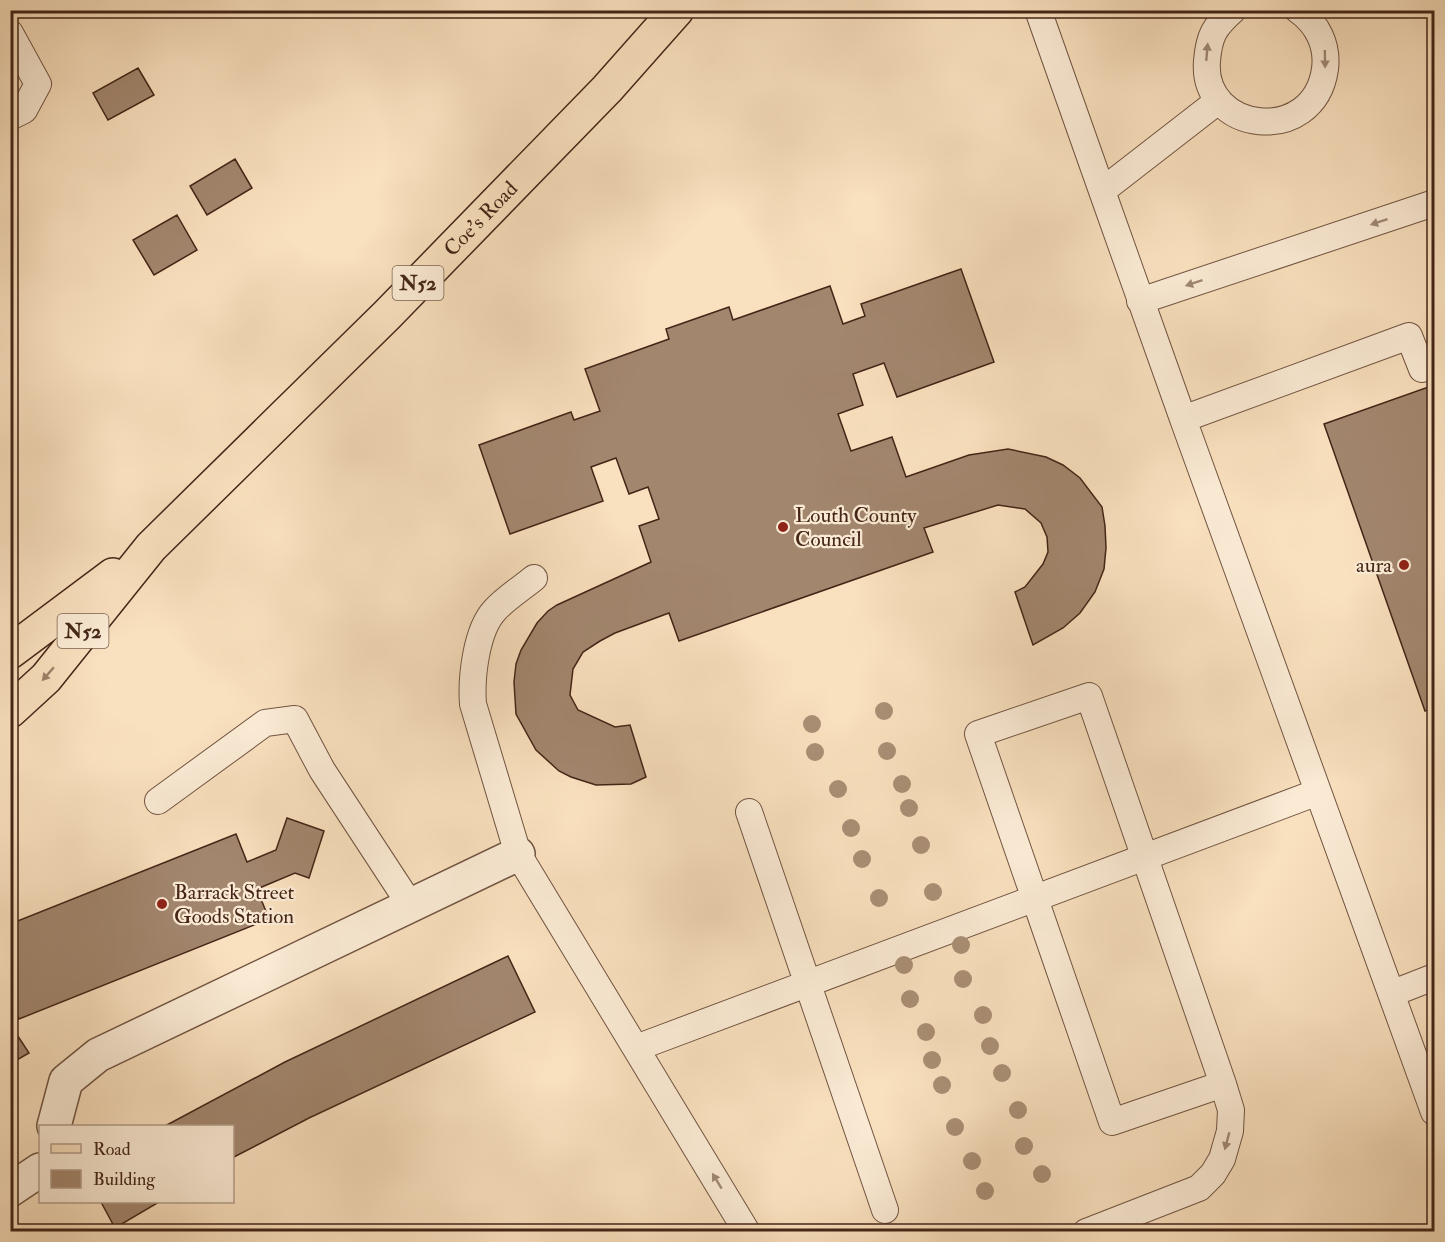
<svg xmlns="http://www.w3.org/2000/svg" width="1445" height="1242" viewBox="0 0 1445 1242" font-family="'IM FELL Double Pica',serif">
  <style>
    .building { fill: #a2866e; stroke: #442517; stroke-width: 1.5 }
    .lines { fill: none; stroke-linecap: round; stroke-linejoin: round }
    .lane-casing { stroke: #715441; stroke-width: 28 }
    .street-casing { stroke: #715441; stroke-width: 36 }
    .primary-casing { stroke: #442517; stroke-width: 36 }
    .lane { stroke: #fbebd5; stroke-width: 26 }
    .street { stroke: #fbebd5; stroke-width: 33 }
    .primary { stroke: #f9e0be; stroke-width: 33 }
    .tree { fill: #aa8f75 }
    .oneway { fill: #a08876 }
    .oneway2 { fill: #9e826a }
    .poi-dot { fill: #8f2418; stroke: #fbebd5; stroke-width: 2 }
    .labels { text-anchor: middle; stroke-width: 4.5; stroke-linejoin: round; paint-order: stroke }
    .shield { fill: #fbebd5; stroke: #7b6050; stroke-width: 1.5 }
    .shield-label { font-size: 20px; font-weight: bold; fill: #442517 }
    .street-label { font-size: 21px; fill: #442517; stroke: #fbebd5 }
    .poi-label { font-size: 21px; fill: #442517; stroke: #fbebd5; text-anchor: start }
  </style>
  <rect width="100%" height="100%" fill="#f9e0be"/>
  <filter id="stains"><feTurbulence type="fractalNoise" baseFrequency=".00333" numOctaves="4"/><feColorMatrix values="0 0 0 0 .2 0 0 0 0 .09 0 0 0 0 .02 0 0 0 .5 -.17"/></filter>
  <radialGradient id="worn" r=".72"><stop offset=".6" stop-color="#630" stop-opacity="0"/><stop offset="1" stop-color="#630" stop-opacity=".3"/></radialGradient>
  <!-- building -->
  <path class="building" d="M138 68 154 95 108 120 93 93Z
    M235 159 252 188 207 215 190 186Z
    M177 215 197 250 154 275 133 240Z
    M961 269 994 362 897 397 884 363 853 374 863 405 838 414 851 451 892 437 906 477 969 455 1008 449 1046 457 1063 465 1080 478 1102 507 1105 526 1106 548 1104 569 1095 592 1080 613 1063 628 1033 645 1015 592 1025 587 1043 564 1048 552 1047 537 1041 523 1025 509 998 505 924 528 933 552 679 641 669 613 615 633 600 641 583 652 573 669 570 695 578 710 615 727 630 725 646 777 631 784 596 785 571 777 559 771 536 750 516 714 514 682 516 664 521 650 537 623 548 611 557 605 651 562 639 526 659 519 648 487 629 494 616 458 591 467 603 501 510 534 479 445 571 412 574 420 600 411 585 369 669 339 666 329 729 307 733 320 830 286 843 324 865 316 861 304Z
    M1434 385V707L1425 711 1324 424Z
    M287 818 324 831 309 878 295 873 257 889 269 919 19 1019 10 997V924L236 834 247 862 276 850Z
    M508 956 535 1012 309 1118 232 1158V1126H165L285 1062Z
    M10 1024 29 1053 10 1064Z
    M101 1202H159L115 1228Z"/>
  <g class="lines">
    <defs>
      <path id="lane" d="M1038 10 1102 191
        M1233 10C1214 27 1209 36 1207 61 1201 133 1314 147 1325 69 1328 46 1318 24 1298 10
        M10 33 38 84 24 110 10 117
        M1140 301 1434 203
        M1422 369 1409 336 1183 419 1434 1112
        M1183 419 1102 191 1218 101
        M534 578C522 588 506 598 495 610 476 630 471 678 473 704L518 854 747 1232
        M158 801 265 723 295 719 322 770 411 906
        M749 812 885 1210
        M1393 993 1434 977
        M636 1048 1318 792
        M1086 1232 1199 1188 1213 1174 1222 1159 1230 1131 1231 1110 1223 1084 1089 696 978 734 1112 1122 1223 1084"/>
      <path id="street" d="M54 1126 66 1081 98 1055 518 854
        M10 1190 40 1170"/>
      <g id="primary">
        <path d="M10 652 113 575"/>
        <path id="s1" d="M10 711 46 678 151 547 387 315 607 89 677 10"/>
      </g>
    </defs>
    <!-- lane casing -->
    <use href="#lane" class="lane-casing"/>
    <!-- street casing -->
    <use href="#street" class="street-casing"/>
    <!-- primary casing -->
    <use href="#primary" class="primary-casing"/>
    <!-- lane -->
    <use href="#lane" class="lane"/>
    <!-- street -->
    <use href="#street" class="street"/>
    <!-- primary -->
    <use href="#primary" class="primary"/>
  </g>
  <!-- trees -->
  <g class="tree">
    <circle cx="884" cy="711" r="9"/>
    <circle cx="812" cy="724" r="9"/>
    <circle cx="887" cy="751" r="9"/>
    <circle cx="815" cy="752" r="9"/>
    <circle cx="902" cy="784" r="9"/>
    <circle cx="838" cy="789" r="9"/>
    <circle cx="909" cy="808" r="9"/>
    <circle cx="851" cy="828" r="9"/>
    <circle cx="921" cy="845" r="9"/>
    <circle cx="862" cy="859" r="9"/>
    <circle cx="933" cy="892" r="9"/>
    <circle cx="879" cy="898" r="9"/>
    <circle cx="961" cy="945" r="9"/>
    <circle cx="904" cy="965" r="9"/>
    <circle cx="963" cy="979" r="9"/>
    <circle cx="910" cy="999" r="9"/>
    <circle cx="983" cy="1015" r="9"/>
    <circle cx="926" cy="1032" r="9"/>
    <circle cx="990" cy="1046" r="9"/>
    <circle cx="932" cy="1060" r="9"/>
    <circle cx="1002" cy="1073" r="9"/>
    <circle cx="942" cy="1085" r="9"/>
    <circle cx="1018" cy="1110" r="9"/>
    <circle cx="955" cy="1127" r="9"/>
    <circle cx="1024" cy="1146" r="9"/>
    <circle cx="972" cy="1161" r="9"/>
    <circle cx="1042" cy="1174" r="9"/>
    <circle cx="985" cy="1191" r="9"/>
  </g>
  <!-- one-way arrows -->
  <defs><path id="oneway-solid" d="M-6-.8H1V-3.2L6.5 0L1 3.2V.8H-6Z" transform="scale(1.5)"/></defs>
  <g class="oneway">
    <use href="#oneway-solid" transform="translate(1207 52) rotate(-85)"/>
    <use href="#oneway-solid" transform="translate(1325 59) rotate(89)"/>
    <use href="#oneway-solid" transform="translate(1379 222) rotate(162)"/>
    <use href="#oneway-solid" transform="translate(1194 283) rotate(162)"/>
    <use href="#oneway-solid" transform="translate(1227 1141) rotate(105)"/>
    <use href="#oneway-solid" transform="translate(717 1181) rotate(-121)"/>
  </g>
  <use class="oneway2" href="#oneway-solid" transform="translate(48 674) rotate(131)"/>
  <!-- markers -->
  <g class="poi-dot">
    <circle cx="783" cy="527" r="6"/>
    <circle cx="1404" cy="565" r="6"/>
    <circle cx="162" cy="904" r="6"/>
  </g>
  <g class="labels">
    <!-- shield labels -->
    <g class="shield">
      <rect x="392.5" y="266" width="51" height="34" rx="4.5"/>
      <rect x="57.5" y="614" width="51" height="34" rx="4.5"/>
    </g>
    <g class="shield-label">
      <text x="418" y="290">N52</text>
      <text x="83" y="638">N52</text>
    </g>
    <!-- street labels -->
    <g class="street-label">
      <text dy="7" stroke="none"><textPath href="#s1" startOffset="682">Coe's Road</textPath></text>
    </g>
    <!-- poi labels -->
    <g class="poi-label">
      <text x="795" y="522">Louth County<tspan x="795" dy="24">Council</tspan></text>
      <text x="1392" y="572" text-anchor="end">aura</text>
      <text x="174" y="899">Barrack Street<tspan x="174" dy="24">Goods Station</tspan></text>
    </g>
  </g>
  <!-- margin -->
  <rect width="1445" height="1242" fill="none" stroke="#f9e0be" stroke-width="36"/>
  <rect x="12" y="12" width="1421" height="1218" fill="none" stroke="#442517" stroke-width="3"/>
  <rect x="18" y="18" width="1409" height="1206" fill="none" stroke="#442517" stroke-width="1.5"/>
  <!-- legend -->
  <rect x="39" y="1125" width="195" height="78" fill="#fbebd5" stroke="#b29c89" stroke-width="1.5"/>
  <rect x="51" y="1144" width="30" height="9" fill="#f9e0be" stroke="#b29c89" stroke-width="1.5"/>
  <text x="93" y="1155" font-size="18" fill="#442517">Road</text>
  <rect x="51" y="1170" width="30" height="18" fill="#a2866e" stroke="#b29c89" stroke-width="1.5"/>
  <text x="93" y="1185" font-size="18" fill="#442517">Building</text>
  <rect width="100%" height="100%" filter="url(#stains)"/>
  <rect width="100%" height="100%" fill="url(#worn)"/>
</svg>
